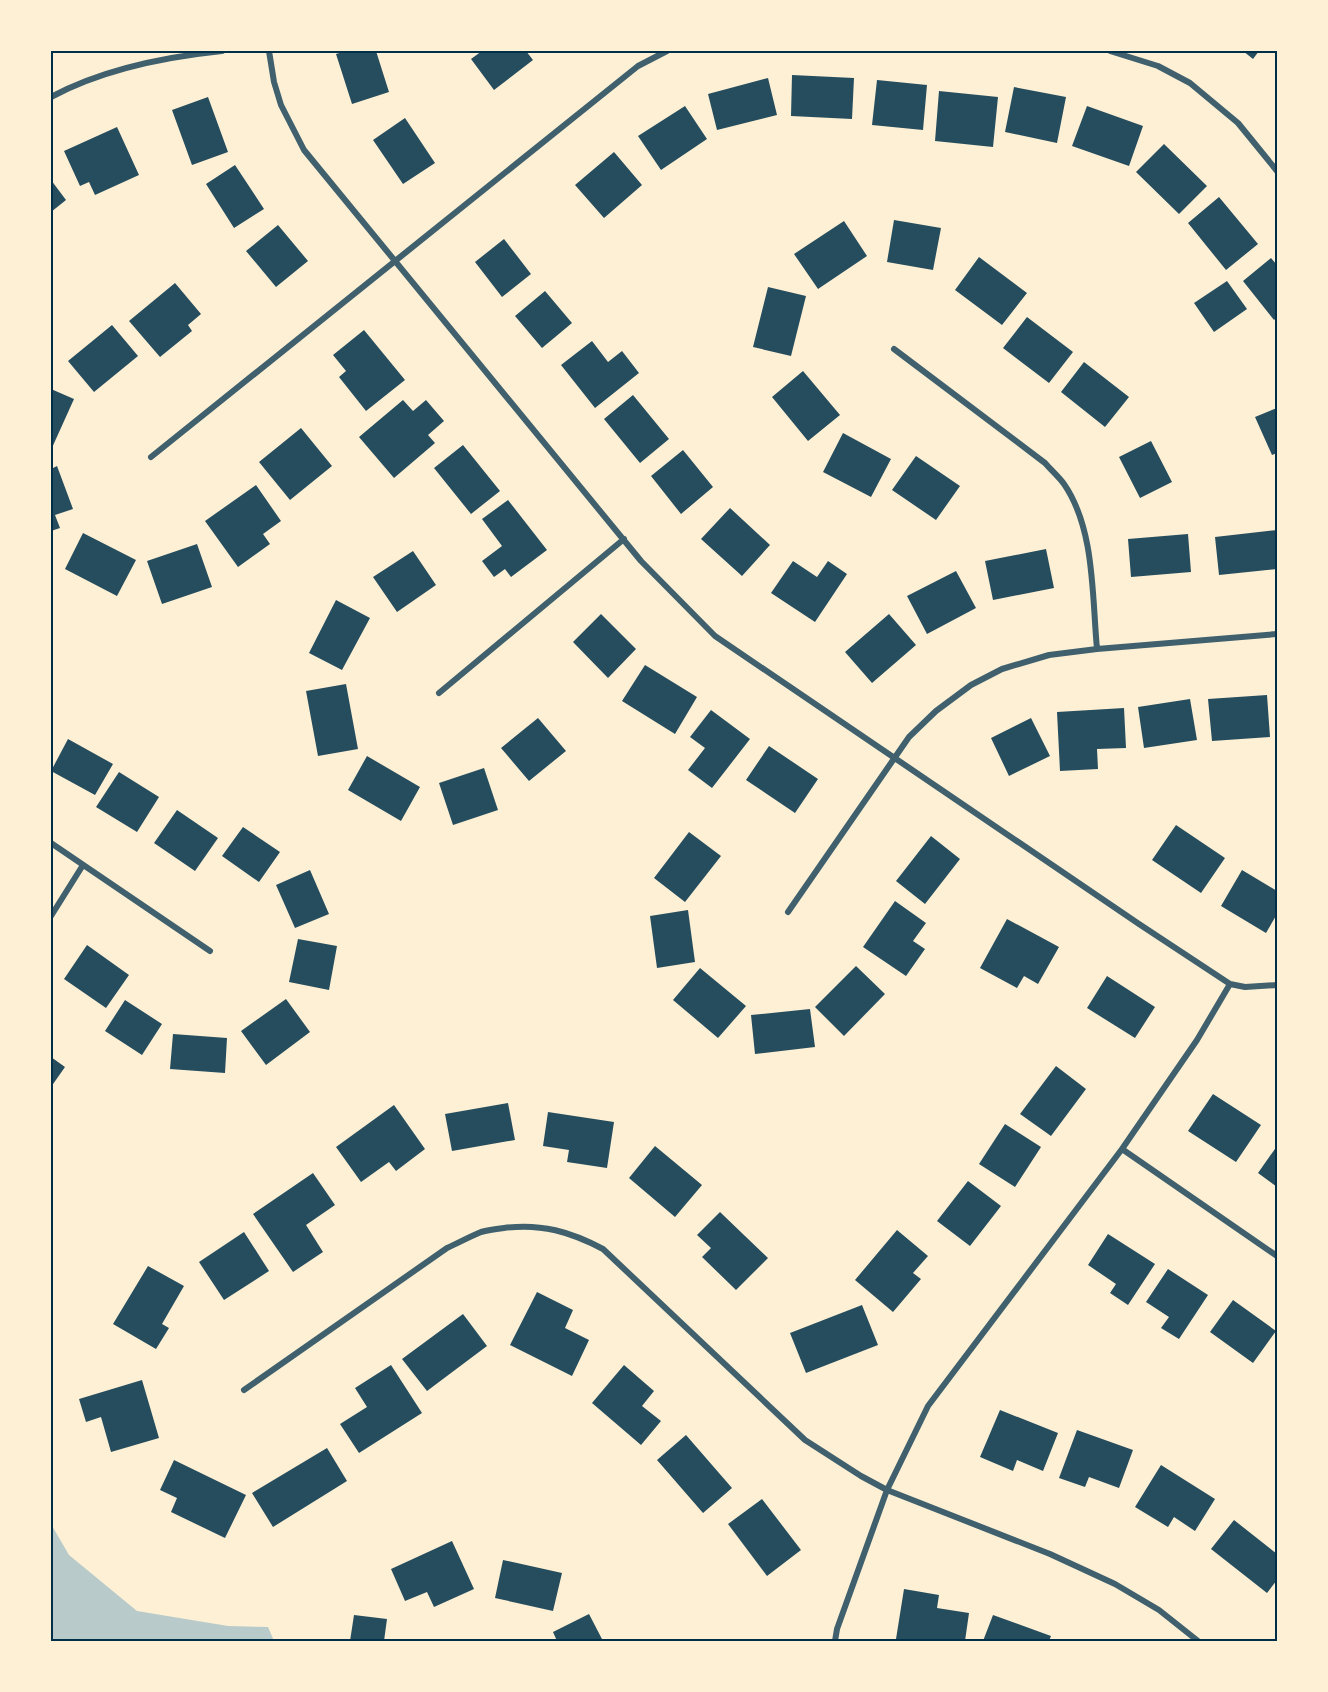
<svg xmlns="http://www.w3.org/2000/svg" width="1328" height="1692" viewBox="0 0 1328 1692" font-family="Montserrat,sans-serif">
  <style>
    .green { fill: #b9caca }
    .building { fill: #264d5e }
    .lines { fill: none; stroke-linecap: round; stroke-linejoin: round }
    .minor { stroke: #3f606c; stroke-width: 6 }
    .neatline { fill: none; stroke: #003049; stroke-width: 2 }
  </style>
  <rect width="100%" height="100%" fill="#fdf0d5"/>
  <!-- green -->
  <path class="green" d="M51 1524 69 1555 137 1611 228 1626 268 1627 274 1641H51Z"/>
  <!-- building -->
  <path class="building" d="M346 51H376L389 92 352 104 336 54Z
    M482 51H526L533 60 494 90 471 59Z
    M1243 51H1259L1253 59Z
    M792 75 854 78 852 119 791 116Z
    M768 78 777 115 717 130 708 94Z
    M877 80 927 85 923 130 872 125Z
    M1014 87 1066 97 1057 143 1005 132Z
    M939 91 998 97 993 147 935 141Z
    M208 97 228 152 192 165 172 110Z
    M685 106 707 139 661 170 638 136Z
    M1087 106 1143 126 1129 166 1072 146Z
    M405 118 435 163 403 184 373 140Z
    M117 127 139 175 95 195 89 182 80 186 64 151Z
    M1164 144 1207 186 1179 214 1136 172Z
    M614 152 642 185 604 218 575 185Z
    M235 165 264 209 234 228 206 184Z
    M51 180 66 200 51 212Z
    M1219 197 1258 244 1226 270 1188 223Z
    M894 220 941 228 933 270 887 262Z
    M844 221 867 256 818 289 794 254Z
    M278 225 308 261 276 287 246 251Z
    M504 239 531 274 502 297 475 262Z
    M979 257 1027 293 1002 325 955 290Z
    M1271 258 1277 265V317L1274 320 1243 281Z
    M1227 281 1247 309 1214 332 1194 303Z
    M175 283 201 314 188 325 192 331 160 357 129 321Z
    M768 287 806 296 791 356 753 347Z
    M545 291 572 323 542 348 515 316Z
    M1027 317 1073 352 1049 383 1003 348Z
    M112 325 138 356 94 392 68 361Z
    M364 330 405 380 366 411 339 377 346 371 333 355Z
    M592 341 608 362 622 351 639 373 595 408 561 365Z
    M1084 362 1129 397 1105 427 1061 392Z
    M803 371 840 415 808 441 772 397Z
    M51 389 74 399 51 450Z
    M633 395 669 439 640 463 604 419Z
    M403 400 413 411 426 400 444 421 428 435 435 443 394 478 359 437Z
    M1277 408V453L1272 455 1255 417Z
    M301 428 332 466 290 500 259 462Z
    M843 433 891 459 871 497 823 472Z
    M1151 441 1172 482 1140 498 1119 457Z
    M463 445 500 491 471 514 434 468Z
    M683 450 713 487 681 514 651 476Z
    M916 456 960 486 936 520 892 490Z
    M57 466 73 509 55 515 60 528 51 531V469Z
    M256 485 281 521 263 534 270 544 238 567 205 521Z
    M508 500 547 550 511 577 505 569 494 577 482 561 502 546 482 519Z
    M730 508 770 545 742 576 701 539Z
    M1277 530V569L1219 575 1215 537Z
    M83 533 136 560 117 596 65 569Z
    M1188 534 1191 572 1131 577 1128 539Z
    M197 544 212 587 162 604 147 561Z
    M1046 549 1054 588 993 600 985 561Z
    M413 551 436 585 397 612 373 577Z
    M793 561 817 577 828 561 847 574 815 622 771 593Z
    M956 571 976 608 927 634 907 596Z
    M336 600 370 618 342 670 309 653Z
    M601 614 636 649 608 678 573 642Z
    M889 614 916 645 872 683 845 652Z
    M645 665 697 697 675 734 622 701Z
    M346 684 358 749 318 756 306 691Z
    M1267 695 1270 737 1212 741 1208 699Z
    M1190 699 1197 740 1144 748 1138 707Z
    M1124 708 1126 748 1097 749 1098 769 1060 771 1057 712Z
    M711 710 750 739 712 788 688 770 705 748 690 737Z
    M538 718 566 751 529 781 501 748Z
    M1031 718 1050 756 1009 776 991 738Z
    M68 739 113 764 95 795 51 771Z
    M769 746 818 779 795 813 746 780Z
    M367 756 420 787 401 821 348 790Z
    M484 768 498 810 453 825 439 783Z
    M119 772 159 797 137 832 96 807Z
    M177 810 218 838 195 871 154 843Z
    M1176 825 1225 858 1201 893 1152 860Z
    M243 827 280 852 259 882 222 856Z
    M689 832 721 856 685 902 654 878Z
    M931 836 960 859 925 904 896 881Z
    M310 870 329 914 295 928 276 885Z
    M1242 870 1277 891V914L1266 933 1221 906Z
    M895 901 926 923 913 941 925 949 906 976 863 947Z
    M688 910 695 962 657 968 650 916Z
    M1007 919 1059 947 1038 984 1024 976 1017 988 980 968Z
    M298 939 337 946 329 990 289 982Z
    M87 945 129 975 106 1008 64 979Z
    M856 966 885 994 844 1036 815 1007Z
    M700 968 746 1006 718 1038 673 1000Z
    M1107 976 1155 1007 1135 1038 1087 1008Z
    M286 999 310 1032 266 1065 241 1031Z
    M125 1000 162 1024 142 1055 105 1031Z
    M810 1009 815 1047 755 1054 751 1015Z
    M173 1034 227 1038 225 1073 170 1069Z
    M51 1057 65 1067 51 1087Z
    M1056 1066 1086 1089 1051 1136 1020 1114Z
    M1213 1094 1261 1125 1236 1162 1188 1131Z
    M508 1103 515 1140 452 1151 445 1114Z
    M394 1105 425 1149 396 1171 389 1162 361 1182 336 1147Z
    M548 1112 614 1122 607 1168 567 1162 569 1150 543 1146Z
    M1005 1124 1041 1147 1015 1187 979 1164Z
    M655 1146 702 1185 675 1217 629 1178Z
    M1277 1146V1187L1258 1173Z
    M313 1173 335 1205 306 1225 323 1252 293 1272 253 1214Z
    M968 1181 1001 1206 970 1246 937 1221Z
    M720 1212 768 1258 736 1290 702 1257 711 1248 697 1235Z
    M897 1230 928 1256 913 1273 921 1279 893 1312 855 1280Z
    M244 1232 269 1271 224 1300 199 1262Z
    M1108 1234 1155 1264 1128 1305 1110 1293 1116 1284 1088 1265Z
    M148 1266 184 1286 162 1324 169 1328 156 1349 113 1324Z
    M1168 1269 1208 1295 1179 1339 1161 1328 1169 1317 1146 1302Z
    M537 1292 573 1310 565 1328 589 1340 572 1376 510 1345Z
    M1233 1300 1276 1331 1253 1363 1210 1332Z
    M862 1305 878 1345 806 1373 790 1333Z
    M463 1314 487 1346 427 1391 402 1359Z
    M391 1365 422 1413 359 1453 340 1424 367 1407 355 1388Z
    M624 1365 654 1391 642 1406 661 1421 641 1445 592 1403Z
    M142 1380 159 1438 111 1452 101 1417 86 1422 79 1399Z
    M1000 1410 1058 1433 1043 1471 1017 1460 1013 1471 980 1457Z
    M1077 1430 1133 1450 1119 1488 1089 1477 1085 1487 1059 1478Z
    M686 1435 732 1488 703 1513 657 1460Z
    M327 1448 347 1481 273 1527 252 1493Z
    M174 1460 246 1495 225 1538 171 1512 177 1498 160 1490Z
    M1161 1465 1215 1499 1195 1531 1174 1517 1168 1527 1135 1507Z
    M762 1499 801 1550 767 1576 728 1524Z
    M1234 1520 1277 1554V1580L1267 1593 1211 1549Z
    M452 1541 474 1589 434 1607 427 1592 405 1601 391 1569Z
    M503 1560 562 1573 553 1611 495 1598Z
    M904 1589 939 1595 937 1608 969 1613 965 1641H909L896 1639Z
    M589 1614 603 1641H557L553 1632Z
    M354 1615 387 1619 384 1641H350Z
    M993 1615 1051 1636 1049 1641H983Z"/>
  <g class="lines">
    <!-- minor -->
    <path class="minor" d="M269 51 274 82 281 105 304 150 641 561 715 636 1139 924 1230 984 1245 987 1277 985
      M1110 51 1158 66 1190 83 1238 123 1277 171
      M51 97C103 69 164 57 222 51
      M894 349 1045 463C1051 470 1059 477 1064 484 1095 529 1092 596 1097 649
      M151 457 638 66 667 51
      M439 693 624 539
      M51 843 210 951
      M788 912 909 737 936 711 971 685 1002 669 1049 655 1097 649 1277 634
      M51 916 83 865
      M1122 1149 1277 1256
      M244 1390 447 1248C458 1243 469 1237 481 1232 488 1230 496 1229 504 1228 541 1223 571 1232 603 1249L805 1440 861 1476 887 1490 1050 1554 1115 1584 1159 1610 1198 1641
      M835 1641 837 1629 887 1490 928 1406 1122 1149 1197 1040 1230 984"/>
  </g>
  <!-- border -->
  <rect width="1328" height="1692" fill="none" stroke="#fdf0d5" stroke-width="105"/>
  <rect x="52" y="52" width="1224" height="1588" class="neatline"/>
</svg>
